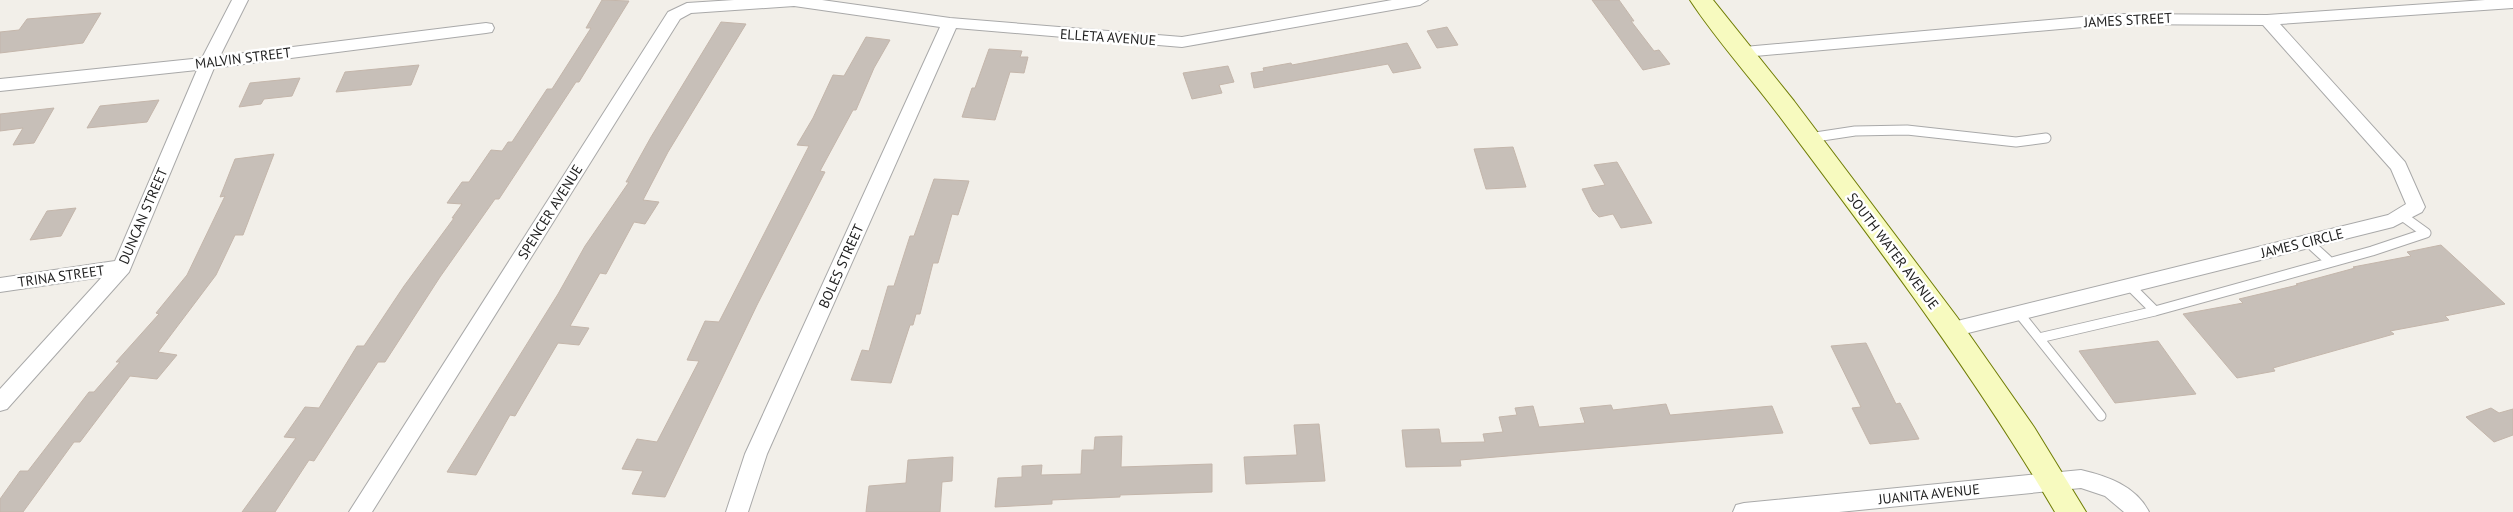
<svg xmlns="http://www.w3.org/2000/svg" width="2513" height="512" viewBox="0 0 2513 512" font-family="'PT Sans',sans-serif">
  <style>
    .building { fill: #c7bfb8; stroke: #c4b6ab }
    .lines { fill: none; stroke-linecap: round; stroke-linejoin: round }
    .lane-casing { stroke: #a9a9a9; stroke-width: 11 }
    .street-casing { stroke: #a9a9a9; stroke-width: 2 }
    .secondary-casing { stroke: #707d05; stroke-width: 2 }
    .lane { stroke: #fff; stroke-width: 9 }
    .street { fill: #fff; fill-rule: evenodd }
    .secondary { fill: #f7fabf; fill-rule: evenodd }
    .labels { text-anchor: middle; stroke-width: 5; stroke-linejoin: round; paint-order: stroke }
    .street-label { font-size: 14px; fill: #222; stroke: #fff }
  </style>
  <rect width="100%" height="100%" fill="#f2efe9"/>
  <!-- building -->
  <path class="building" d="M602 0 629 1 579 82H576L499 199H495L440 277 385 362H378L314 461 309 460 275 512H242L296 438 284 437 305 407 319 408 357 346H364L404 286 454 218H452L462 204 447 203 462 182H469L491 150 502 151 508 142H512L547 89H552L591 28H586Z
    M1592 0H1619L1634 21H1631L1654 51 1659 50 1670 64 1643 70Z
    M101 13 83 43 0 53V32L19 30 27 19Z
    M721 22 746 24 668 152 643 200 659 202 645 224 634 222 606 274 600 273 570 326 589 328 579 345 558 343 515 416 510 415 476 475 447 472 558 294 585 246 629 182H626L651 137Z
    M1447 27 1458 45 1437 48 1427 31Z
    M866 37 890 40 874 68 856 110H853L820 171 825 172 757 305 665 497 632 494 643 471 622 469 637 439 657 442 699 361 687 360 705 321 719 322 809 146 797 145 813 118 833 75 844 76Z
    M1407 43 1421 68 1393 73 1388 64 1254 88 1251 73 1264 71 1263 68 1291 63 1292 65Z
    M989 49 1022 51 1020 57H1028L1024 73 1010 72 995 120 962 117 972 88H975Z
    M419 65 411 85 336 92 345 72Z
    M1228 66 1234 82 1219 85 1222 93 1192 99 1183 73Z
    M300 78 292 96 264 99 261 104 239 107 250 83Z
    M159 100 147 122 87 128 100 106Z
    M54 108 34 143 13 145 23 128 0 131V114Z
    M1513 147 1526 187 1486 189 1474 149Z
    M274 154 243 235H235L216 275 158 352 177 355 157 379 130 376 80 442H74L23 512H0V499L20 471H28L89 392H94L120 362H116L159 314 156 313 187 275 225 196 220 197 235 159Z
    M1617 162 1652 223 1621 228 1613 214 1599 217 1593 211 1582 189 1605 185 1594 165Z
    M934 179 969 181 958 215 952 214 938 263H933L920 314H916L913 325H910L891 383 851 380 862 350 869 351 888 286H894L910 236H914Z
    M76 208 61 236 30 240 47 211Z
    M2441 245 2505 304 2445 316 2449 320 2390 331 2394 334 2273 368 2275 371 2237 378 2183 314 2243 303 2239 299 2298 285 2296 284 2355 268 2353 267 2411 256 2407 252Z
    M2158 341 2196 394 2115 403 2079 351Z
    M1866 343 1896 404 1900 403 1919 439 1870 444 1852 408 1861 407 1831 346Z
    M1666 404 1670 415 1772 406 1783 433 1460 460 1461 466 1406 467 1402 430 1439 429 1441 443 1485 442 1483 434 1503 432 1499 417 1517 415 1515 408 1533 406 1539 427 1585 423 1580 408 1611 405 1613 410Z
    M2491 408 2499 413 2513 409V435L2494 442 2466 417Z
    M1319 424 1325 481 1246 484 1244 457 1297 455 1294 425Z
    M1122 436 1121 467 1212 464V492L1120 495V497L1052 500V504L995 507 998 478 1022 477V466L1042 465 1041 475 1081 474 1082 450H1094L1095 437Z
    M953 457 952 481 942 482 940 512H866L869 486 906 483 908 460Z"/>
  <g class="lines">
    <defs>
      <path id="lane" d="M1809 138 1855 131 1907 130 2016 142 2046 138
        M2307 241 2330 262
        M2155 311 2372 251 2426 233 2401 215
        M2018 312 2101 416
        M2039 338 2155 311 2129 285"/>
      <path id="street" d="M232 0H248L220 56 486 23 492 24 494 28 492 32 486 33 214 68 129 272 7 409 0 411V389L102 277 0 292V278L115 261 197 70 0 91V79L202 58Z
        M734 0H822L950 18 1182 37 1392 0H1428L1420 5 1182 47 956 28 767 454 748 512H726L745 454 940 27 794 6 691 13 680 19 372 512H349L668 12 687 3Z
        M2485 0H2513V8L2280 24 2405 162 2425 207 2422 212 2393 227 1952 337 1945 334 1942 329 1945 324 2388 215 2406 204 2391 169 2263 25 2117 24 1744 57 1738 56 1736 52 1738 48 1744 47 2117 14 2267 15Z
        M2081 470C2107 476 2136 486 2149 512H2124L2105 496 2081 488 1839 512H1733L1736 505 1744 503Z"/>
      <path id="secondary" d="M1690 0H1713L1794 101 1957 317 2034 427 2086 512H2055C1974 374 1876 245 1780 117 1751 78 1717 41 1690 0Z"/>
    </defs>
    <!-- lane casing -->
    <use href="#lane" class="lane-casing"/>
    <!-- street casing -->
    <use href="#street" class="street-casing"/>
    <!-- secondary casing -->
    <use href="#secondary" class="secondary-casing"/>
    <!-- lane -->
    <use href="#lane" class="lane"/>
    <!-- street -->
    <use href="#street" class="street"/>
    <!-- secondary -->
    <use href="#secondary" class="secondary"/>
  </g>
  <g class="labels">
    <!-- street labels -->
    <g class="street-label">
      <text transform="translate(2128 20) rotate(-3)" y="5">JAMES STREET</text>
      <text transform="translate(1108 37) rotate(4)" y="5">ELLETA AVENUE</text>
      <text transform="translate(243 58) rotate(-7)" y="5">MALVIN STREET</text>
      <text transform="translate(550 212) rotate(-58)" y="5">SPENCER AVENUE</text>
      <text transform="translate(143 216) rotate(-67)" y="5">DUNCAN STREET</text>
      <text transform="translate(2302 243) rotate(-14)" y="5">JAMES CIRCLE</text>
      <text transform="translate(1893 251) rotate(53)" y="5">SOUTH WATER AVENUE</text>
      <text transform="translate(841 266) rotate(-66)" y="5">BOLES STREET</text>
      <text transform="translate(61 276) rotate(-8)" y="5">TRINA STREET</text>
      <text transform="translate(1929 494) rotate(-6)" y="5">JUANITA AVENUE</text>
    </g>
  </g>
</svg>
